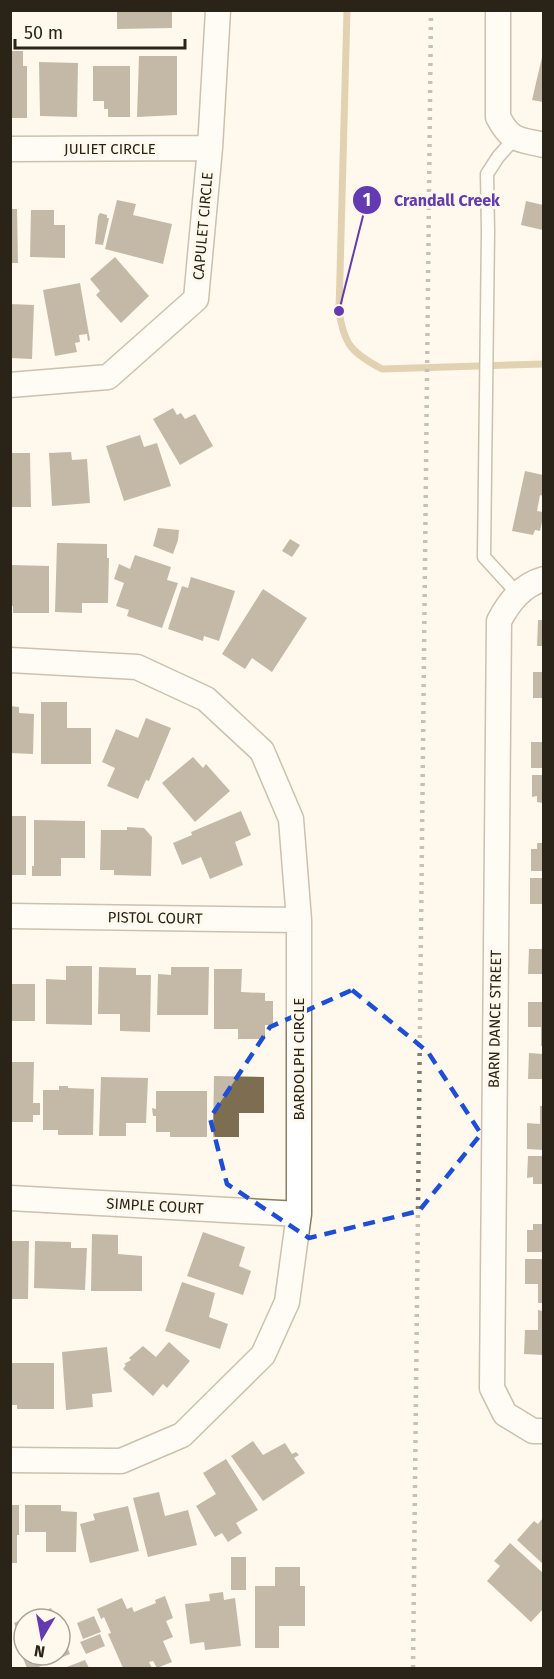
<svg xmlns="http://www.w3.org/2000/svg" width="554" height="1679" viewBox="0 0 554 1679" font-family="'Fira Sans',sans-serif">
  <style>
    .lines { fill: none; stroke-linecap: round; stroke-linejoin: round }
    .stream { stroke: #c1a56c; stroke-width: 7 }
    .building { fill: #7d6e52 }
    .lane-casing { stroke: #8d7f62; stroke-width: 15 }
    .street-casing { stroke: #8d7f62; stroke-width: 27 }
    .lane { stroke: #fff; stroke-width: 12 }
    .street { stroke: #fff; stroke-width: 24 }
    .rail { stroke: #837c70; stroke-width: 4.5; stroke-dasharray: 3 6; stroke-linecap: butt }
    .marked { fill: none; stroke: #1d4ed8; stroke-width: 4.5; stroke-dasharray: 12 8; stroke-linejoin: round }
    .labels { text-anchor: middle; stroke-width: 6; stroke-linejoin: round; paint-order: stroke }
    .street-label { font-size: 15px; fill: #2a2418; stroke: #fff8ec }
    .leader { fill: none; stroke: #633ab2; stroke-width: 2 }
    .callout-dot { fill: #633ab2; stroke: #fff8ec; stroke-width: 2 }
    .mark-label { font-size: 18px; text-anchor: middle; font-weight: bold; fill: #fff }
    .callout-label { font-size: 16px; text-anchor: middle; font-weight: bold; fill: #633ab2; stroke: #fff8ec; stroke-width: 6; stroke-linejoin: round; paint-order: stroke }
  </style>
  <rect width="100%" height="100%" fill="#fff8ec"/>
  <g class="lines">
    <!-- stream -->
    <path class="stream" d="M347 10 339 311C344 345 352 353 382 369L544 364"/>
  </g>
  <!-- building -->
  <path class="building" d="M117 10H172V28L117 29Z
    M10 51H23V66H27V118H10Z
    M543 53V102L532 100Z
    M139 56H177V115L137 117Z
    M39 62 78 63 77 117 40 116Z
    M93 66H130V117H108V109H104V101H93Z
    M117 200 136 204 133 215 172 224 163 264 105 249Z
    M526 201 543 205V230L521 225Z
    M10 209H17L18 263H10Z
    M31 210H54V225H65V258L30 257Z
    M100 213 107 215V218H109L103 245 95 244 98 216Z
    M115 257 149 296 121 323 96 295 100 291 90 279Z
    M80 283 90 340 88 341 87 334 79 335 80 342 75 343 77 352 55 356 43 290Z
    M10 304 34 305 32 359 10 358Z
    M173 408 177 415 181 413 185 419 195 414 213 446 180 465 153 419Z
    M140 435 144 447 157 443 171 486 124 501 106 446Z
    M71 452 72 460 87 459 90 503 52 506 49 453Z
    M10 453H30L31 507H10Z
    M525 471 543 475V496L540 495 537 511 543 512V517L540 531 535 530 533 535 512 531Z
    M158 528 179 530 178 540 173 554 153 546Z
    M290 539 300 545 292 557 282 551Z
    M57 543 107 544V558H109L108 603H82V613L55 612Z
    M135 555 171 567 167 580 178 583 162 628 127 616 129 610 116 606 124 583 114 579 119 564 130 569Z
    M10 565 49 566V613H13V606H10Z
    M191 577 235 591 219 641 204 636 203 641 168 629 182 586 188 588Z
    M263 589 307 618 272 672 252 658 245 669 222 654Z
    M538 620H543V646H537Z
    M533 672H543V698H533Z
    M41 702H67V728H91V764H41Z
    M10 706 19 707V713L34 714 33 754 10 753Z
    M146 718 171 728 149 781 146 780 138 799 107 786 115 768 102 762 116 729 138 738Z
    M531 742H543V768H531Z
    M193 757 203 768 206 764 230 791 195 822 162 783Z
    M532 775H543V803L537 802V796L532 797Z
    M241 811 251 835 235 842 243 865 210 879 201 857 182 865 173 843 192 835 191 832Z
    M10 816H26V875H10Z
    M34 820 85 821V858H61V876H32V866H34Z
    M127 827 144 828 152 837 151 876 114 875V870H100L101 830H127Z
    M537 843H543V871H531V849H537Z
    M530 878H543V904H530Z
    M529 949H543V974H528Z
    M66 966H92V1025L46 1024V979L66 980Z
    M99 967 136 968V975H151L150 1032 120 1031V1014H98Z
    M171 967H209L208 1015H157L158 974 171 975Z
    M214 969H242L241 992 265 993V1001H273V1025H265V1039H238V1029H214Z
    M10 984H35V1021H10Z
    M528 1002H543V1046H541V1027H528Z
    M529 1053 543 1054V1079H528Z
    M10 1062H34L33 1103H40V1115H33V1122H10Z
    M214 1076 264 1077V1113H239V1137H213Z
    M101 1077 148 1078 146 1123H126V1136H99Z
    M59 1086H68V1088L94 1089 93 1135H58V1130H43V1090H59Z
    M156 1091H207V1137H170V1132H156V1116H153L152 1108 156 1109Z
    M540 1106H543V1150L527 1149V1123L540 1124Z
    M528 1156H543V1184H533V1177L527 1178Z
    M533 1224H543V1252H527V1230H533Z
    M203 1232 245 1247 239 1266 251 1271 243 1295 187 1276Z
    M92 1234 118 1235V1254L142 1256V1291H91Z
    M10 1241H29L28 1299H10Z
    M35 1241 71 1242V1248H87L85 1290 34 1288Z
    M525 1259H543V1303H538V1284H525Z
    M182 1282 215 1293 209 1317 228 1324 220 1349 165 1331Z
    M538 1310 543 1311V1355L524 1354 525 1330H538Z
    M169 1342 190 1361 167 1388 163 1384 153 1396 123 1369 126 1365 124 1364 131 1360 129 1358 143 1346 156 1357Z
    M107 1347 112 1392 92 1394 93 1407 66 1410 62 1352Z
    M10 1363H54V1409H17V1405H10Z
    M253 1441 263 1455 285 1443 292 1454 296 1452 299 1455 294 1458 305 1473 263 1501 231 1456Z
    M226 1459 258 1510 236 1523 242 1533 228 1542 222 1533 215 1537 196 1506 216 1494 203 1473Z
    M159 1492 165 1516 188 1510 197 1545 148 1557 133 1498Z
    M10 1505H19V1535H17V1563H10Z
    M25 1505H61V1511L77 1512 76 1552H46V1532H25Z
    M128 1506 139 1551 90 1563 80 1524 95 1520 93 1514Z
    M543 1518V1564L517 1540 534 1521 538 1524Z
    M510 1543 543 1573V1609L531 1622 487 1581 500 1566 494 1561Z
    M231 1557H246V1590H231Z
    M275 1567H300V1586H305V1626H279V1648H255V1586H275Z
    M223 1592 224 1600 235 1598 241 1646 205 1650 204 1642 190 1644 185 1604 210 1601 209 1594Z
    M165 1596 173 1618 166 1621 173 1637 163 1641 172 1662 157 1668 153 1661 149 1662 152 1668H123L108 1634 111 1633 104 1617 101 1619 97 1609 122 1598 127 1609 132 1607 134 1612 156 1603 155 1600Z
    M51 1608 56 1619H25Z
    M94 1616 101 1632 83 1639 77 1623Z
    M24 1619V1655H60V1629L70 1654 36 1668H27L14 1637 19 1636 14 1623Z
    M100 1634 105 1646 86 1654 80 1642Z
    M85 1660 89 1668H64Z"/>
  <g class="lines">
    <defs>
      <path id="lane" d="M514 139 498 157 487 174 488 232 484 557 518 594"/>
      <path id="street" d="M498 10V117C511 142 518 139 544 145
        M10 149 210 148
        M10 385 108 377 196 299 210 148 218 10
        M544 579C522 585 509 602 499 621L492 1388 505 1414 533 1431H544
        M10 660 137 667 206 699 262 751 291 819 299 920V1214L287 1302 263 1355 182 1435 121 1461 10 1460
        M10 916 299 920
        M10 1198 299 1214"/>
    </defs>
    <!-- lane casing -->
    <use href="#lane" class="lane-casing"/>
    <!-- street casing -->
    <use href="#street" class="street-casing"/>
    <!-- lane -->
    <use href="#lane" class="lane"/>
    <!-- street -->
    <use href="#street" class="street"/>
    <!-- rail -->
    <path class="rail" d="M413 1668 431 10"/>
  </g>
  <!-- marked area -->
  <path d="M0 0H554V1679H0ZM352 990 428 1052 481 1134 419 1211 309 1238 227 1184 210 1118 270 1027Z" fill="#fff8ec" fill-opacity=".55" fill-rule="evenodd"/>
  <path class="marked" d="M352 990 428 1052 481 1134 419 1211 309 1238 227 1184 210 1118 270 1027Z"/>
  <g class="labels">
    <!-- street labels -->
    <g class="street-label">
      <text x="110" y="154">JULIET CIRCLE</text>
      <text transform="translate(203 226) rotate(-85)" y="5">CAPULET CIRCLE</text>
      <text transform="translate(155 918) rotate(1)" y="5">PISTOL COURT</text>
      <text transform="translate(495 1019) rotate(-89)" y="5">BARN DANCE STREET</text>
      <text transform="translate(299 1059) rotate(-90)" y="5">BARDOLPH CIRCLE</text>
      <text transform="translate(155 1206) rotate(3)" y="5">SIMPLE COURT</text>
    </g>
  </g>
  <!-- callouts -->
  <path class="leader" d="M339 311L367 200"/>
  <g class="callout-dot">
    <circle cx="339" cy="311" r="6"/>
    <circle cx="367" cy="200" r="15"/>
  </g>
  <g class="mark-label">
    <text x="367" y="206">1</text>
  </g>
  <g class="callout-label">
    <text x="447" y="206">Crandall Creek</text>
  </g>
  <!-- border -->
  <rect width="554" height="1679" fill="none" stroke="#2a2418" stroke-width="24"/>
  <!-- north arrow -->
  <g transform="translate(42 1637) rotate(190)"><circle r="28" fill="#fff8ec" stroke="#aaa397" stroke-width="1.5"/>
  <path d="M0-4.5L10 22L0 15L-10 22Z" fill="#633ab2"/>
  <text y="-9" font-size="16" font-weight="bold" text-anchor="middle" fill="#2a2418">N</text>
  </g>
  <!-- scale -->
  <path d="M15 39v9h170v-9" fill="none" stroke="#2a2418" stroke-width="3"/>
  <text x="24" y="39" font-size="18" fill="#2a2418" stroke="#fff8ec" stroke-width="4.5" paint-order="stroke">50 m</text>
</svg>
